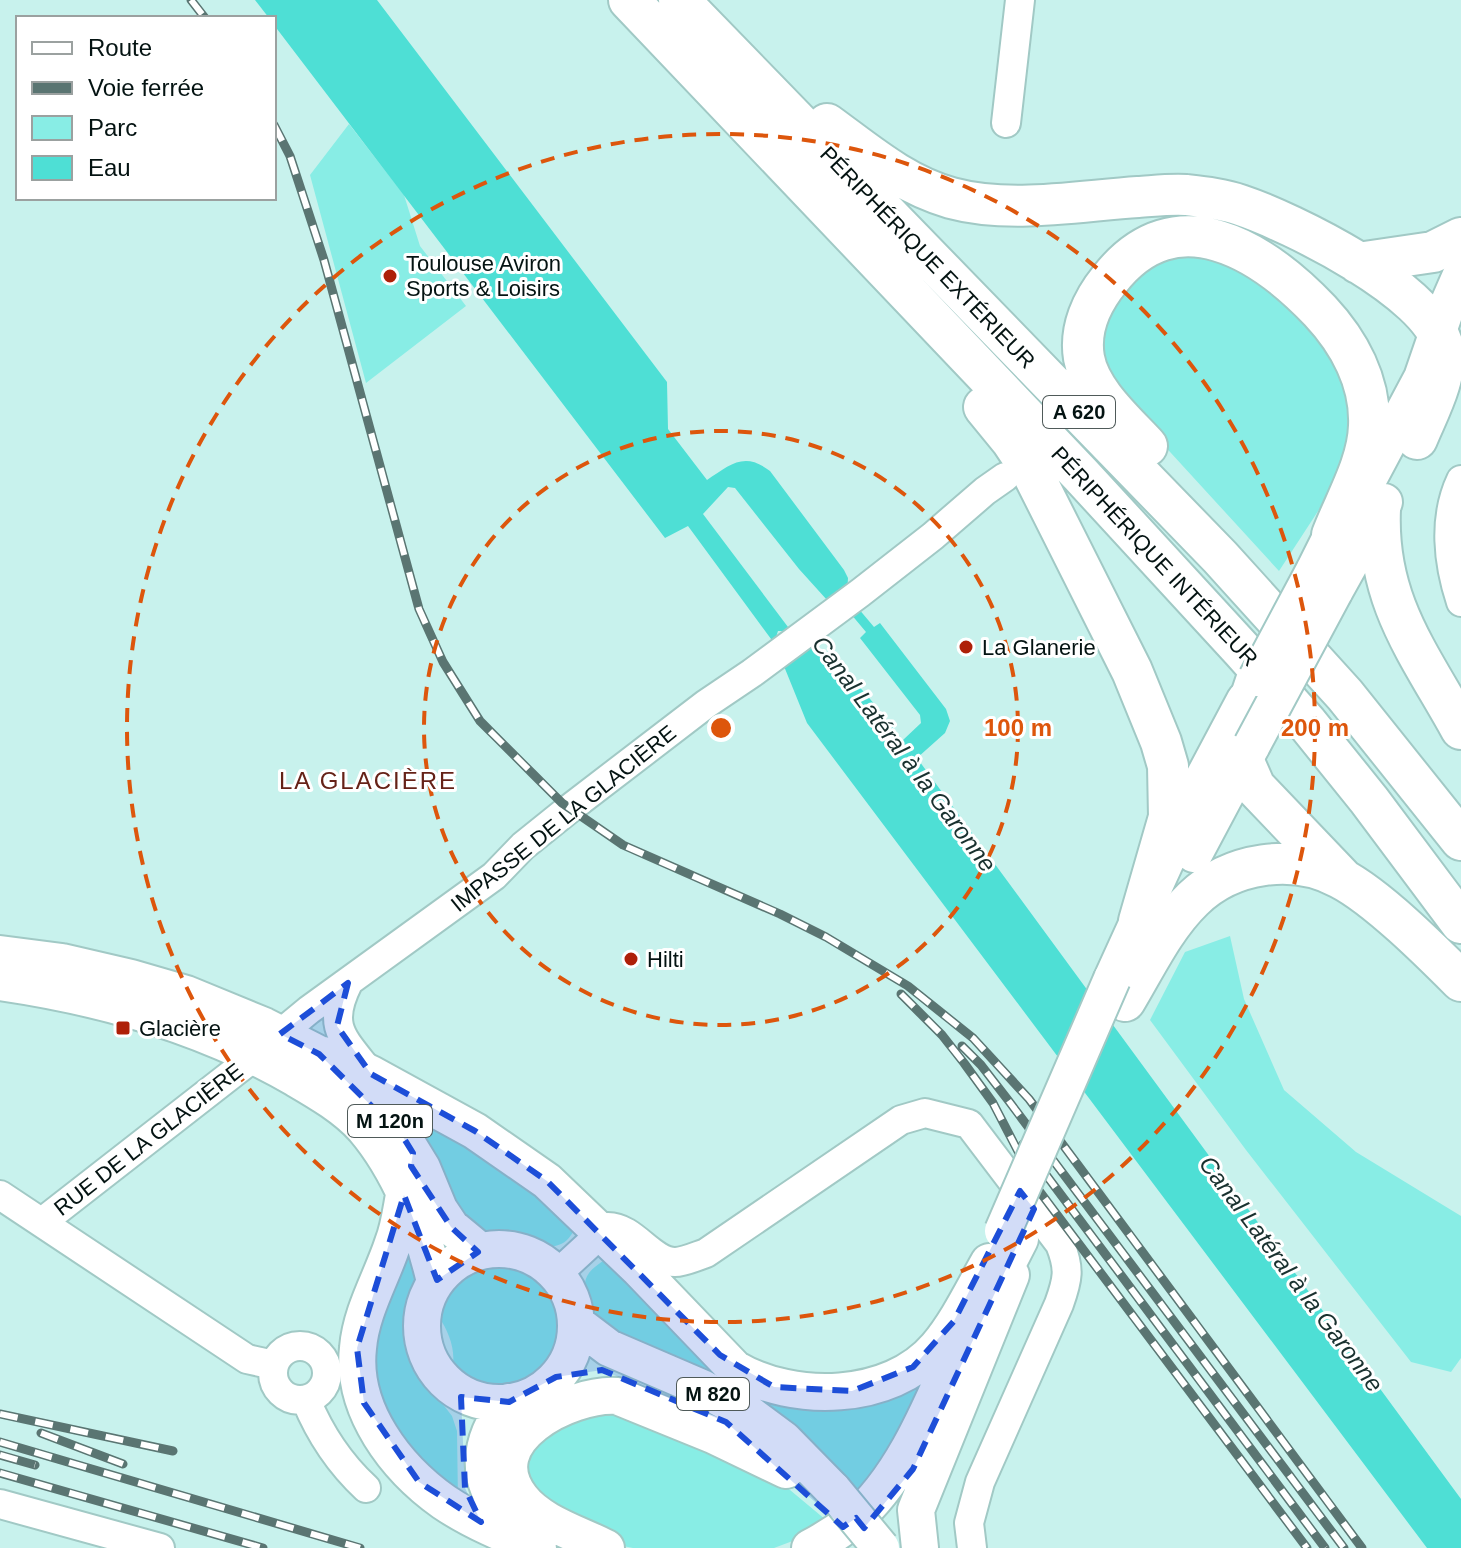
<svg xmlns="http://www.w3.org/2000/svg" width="1461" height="1548" viewBox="0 0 1461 1548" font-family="Helvetica,sans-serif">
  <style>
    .green { fill: #88ede5 }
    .water { fill: #4edfd5 }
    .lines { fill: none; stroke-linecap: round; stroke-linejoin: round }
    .minor-casing { stroke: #a1c9c5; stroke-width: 32 }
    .major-casing { stroke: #a1c9c5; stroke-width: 40 }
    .highway-casing { stroke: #a1c9c5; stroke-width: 44 }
    .minor { stroke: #fff; stroke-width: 28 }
    .major { stroke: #fff; stroke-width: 36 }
    .highway { stroke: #fff; stroke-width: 40 }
    .rail-casing { stroke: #5a7572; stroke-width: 9 }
    .rail { stroke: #fff; stroke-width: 6; stroke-dasharray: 18; stroke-linecap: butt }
    .major-bridge-casing { stroke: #a1c9c5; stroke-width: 40; stroke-linecap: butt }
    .major-bridge { stroke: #fff; stroke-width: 36 }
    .marked { fill: #1d4ed8; fill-opacity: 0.2; stroke: #1d4ed8; stroke-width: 6; stroke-dasharray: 16 10; stroke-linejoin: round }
    .ring { fill: none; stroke: #dd560c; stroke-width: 4; stroke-dasharray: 14 10 }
    .poi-dot { fill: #ae2008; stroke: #fff; stroke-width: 3 }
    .labels { text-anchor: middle; stroke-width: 6; stroke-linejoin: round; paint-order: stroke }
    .shield { fill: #fff; stroke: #4f5a59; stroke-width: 2 }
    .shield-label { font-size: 20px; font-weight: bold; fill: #041312 }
    .street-label { font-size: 22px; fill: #041312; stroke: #fff }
    .poi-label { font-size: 22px; fill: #041312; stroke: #fff; text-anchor: start }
    .water-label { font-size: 24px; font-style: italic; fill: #19312f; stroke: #fff }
    .neighbourhood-label { font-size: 24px; letter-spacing: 2px; fill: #652217; stroke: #fff }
    .centre { fill: #dd560c; stroke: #fff; stroke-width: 4 }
    .ring-label { font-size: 24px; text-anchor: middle; font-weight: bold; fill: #dd560c; stroke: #fff; stroke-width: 6; stroke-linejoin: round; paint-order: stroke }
  </style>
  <rect width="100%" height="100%" fill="#c8f2ed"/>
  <!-- green -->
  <path class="green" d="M349 124 404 195 420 246 466 306 366 383 310 175Z
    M1174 253 1252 267 1325 340 1343 382 1353 429 1337 482 1279 571 1117 394 1103 367 1099 342 1106 313 1134 273Z
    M1230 936 1244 999 1284 1090 1356 1152 1461 1216V1358L1451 1372 1411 1362 1246 1150 1150 1020 1185 952Z
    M368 1082 491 1148 574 1230C570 1238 565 1244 555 1246 544 1247 535 1240 525 1237 506 1231 487 1233 468 1226Z
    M396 1251 412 1260 415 1281 405 1319 406 1346 414 1367 452 1416 457 1431 458 1501 417 1468 365 1369Z
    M615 1253 786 1398 945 1359 857 1501 601 1327C593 1314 577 1289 589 1273 595 1265 607 1259 615 1253Z
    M496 1266C597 1279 558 1405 484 1383 472 1379 461 1374 453 1364 455 1347 448 1331 439 1317 451 1284 463 1273 496 1266Z
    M612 1404 772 1475 826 1520 814 1533 774 1548H633L623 1546 550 1509 528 1486V1444Z"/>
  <!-- water -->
  <path class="water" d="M255 0H377L667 382 668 429 707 480C730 465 744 451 770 471L844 570 848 578 847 595 874 627 880 623 946 709 950 721 945 733 917 758 1461 1499V1548H1427L807 723 775 644 780 633C821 632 879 709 903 740L921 723 920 715 860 638 866 632 840 601 827 600 799 569 735 488 728 487 703 514 791 631H778L774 643 688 526 665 538 274 25V18H269Z"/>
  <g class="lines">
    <defs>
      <path id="minor" d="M1006 123 1020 0
        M1461 480C1443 518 1448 563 1461 602
        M348 983C326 1027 343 1038 370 1073
        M280 1034 309 1010 494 876 523 846 569 809 706 704 752 673 860 593 933 536 985 491 1005 477
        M0 1195 247 1359 274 1365
        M42 1222 255 1056
        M557 1274 608 1227C634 1227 651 1262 675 1262 684 1262 697 1256 706 1253L901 1120 925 1113 969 1124 1060 1244C1070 1269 1068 1279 1059 1304L980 1482 969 1523 972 1548
        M273 1373a27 27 0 1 1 54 0a27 27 0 1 1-54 0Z
        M306 1400C320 1434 339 1463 366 1488
        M0 1504 160 1548"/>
      <path id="major" d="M1314 571 1332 535 1354 506 1422 378 1444 314 1461 275
        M1334 592 1384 502
        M1194 854 1252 745
        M0 954 62 962 131 978 186 994 264 1026 319 1054 380 1109 403 1137 422 1168 439 1209 451 1227 480 1251
        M1112 979 1204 777 1245 700
        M0 982C104 997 203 1025 295 1078 319 1092 345 1107 364 1128 399 1169 423 1229 435 1282
        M319 1054 337 1058 371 1074 475 1131 547 1181 639 1269 735 1369C793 1403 890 1402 937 1347 958 1322 973 1290 989 1262
        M404 1195C401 1211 399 1228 393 1243 382 1277 361 1311 358 1348 351 1410 396 1468 444 1502 472 1521 506 1535 538 1548
        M422 1326a77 77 0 1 1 154 0a77 77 0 1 1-154 0Z
        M991 1296 1020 1239
        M576 1323 609 1348 702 1388 749 1414 784 1440 833 1490
        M509 1402C478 1440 472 1483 511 1519
        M606 1548C579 1534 540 1523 521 1498 476 1440 570 1393 617 1396L713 1435 786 1470
        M810 1548C825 1540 839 1531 852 1521 906 1477 937 1391 965 1329
        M920 1548 916 1510 1011 1275"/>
      <path id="highway" d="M629 0 1081 475 1242 650 1307 723 1369 800 1461 923
        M679 0 1220 557 1345 695 1461 840
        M827 124C867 153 902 184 951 198 1010 214 1078 201 1138 197 1154 196 1170 194 1186 195 1204 197 1223 199 1240 205 1291 222 1432 291 1443 347 1448 377 1428 412 1417 439
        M1358 263 1433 252 1461 238
        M984 407 1011 440 1031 470 1132 671 1161 742 1168 766 1169 817 1139 921
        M1147 446C1125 422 1090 392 1084 358 1079 329 1092 301 1110 279 1176 195 1263 251 1320 311 1349 342 1371 382 1369 426 1368 463 1345 501 1332 535
        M1380 509C1376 601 1419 653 1461 729
        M1257 678 1239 732 1244 762 1255 787 1342 878
        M1125 1001C1146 966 1164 927 1193 899 1231 862 1293 853 1340 878 1377 897 1431 951 1461 981"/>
    </defs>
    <!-- minor casing -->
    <use href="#minor" class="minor-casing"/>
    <!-- major casing -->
    <use href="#major" class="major-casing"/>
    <!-- highway casing -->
    <use href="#highway" class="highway-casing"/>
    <!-- minor -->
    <use href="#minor" class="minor"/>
    <!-- major -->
    <use href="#major" class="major"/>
    <!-- highway -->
    <use href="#highway" class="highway"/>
    <defs>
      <path id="rail" d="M191 0 205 18
        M274 125 290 156 324 260 419 609 443 662 480 721 562 803 623 845 780 914 826 937 908 986 973 1038 1029 1099 1362 1548
        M901 994 942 1035 964 1063 993 1103 1037 1188 1307 1548
        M962 1046 981 1065 1008 1100 1344 1548
        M1023 1144 1325 1548
        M0 1414 173 1451
        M41 1433 123 1464
        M0 1442 360 1548
        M0 1455 35 1465
        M0 1473 263 1548"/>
    </defs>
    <!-- rail casing -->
    <use href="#rail" class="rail-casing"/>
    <!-- rail -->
    <use href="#rail" class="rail"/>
    <defs>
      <path id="major-bridge" d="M1257 678 1314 571
        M1252 745 1334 592
        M1003 1231 1112 979
        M833 1490 881 1548"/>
    </defs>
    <!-- major-bridge casing -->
    <use href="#major-bridge" class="major-bridge-casing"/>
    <!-- major-bridge -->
    <use href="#major-bridge" class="major-bridge"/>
  </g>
  <!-- marked area -->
  <path class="marked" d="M348 983 337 1026 371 1074 475 1131 547 1181 720 1355 774 1387 852 1391 913 1367 954 1321 1020 1191 1034 1209 913 1469 864 1528 856 1518 843 1527 726 1422 602 1370 556 1377 509 1402 461 1397 465 1488 481 1522 419 1482 364 1403 357 1348 404 1195 437 1280 478 1252 451 1227 411 1166 413 1153 403 1137 319 1054 280 1034Z"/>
  <!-- distance rings -->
  <g class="ring">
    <circle cx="721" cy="728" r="297"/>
    <circle cx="721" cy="728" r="594"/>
  </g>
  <!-- markers -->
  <g class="poi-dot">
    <circle cx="390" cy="276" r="8"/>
    <circle cx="966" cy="647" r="8"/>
    <circle cx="631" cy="959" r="8"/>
    <rect x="115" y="1020" width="16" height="16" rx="4"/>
  </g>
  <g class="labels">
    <!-- shield labels -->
    <g class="shield">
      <rect x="1043" y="396" width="72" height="32" rx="6"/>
      <rect x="348" y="1105" width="84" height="32" rx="6"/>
      <rect x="677" y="1378" width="72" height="32" rx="6"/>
    </g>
    <g class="shield-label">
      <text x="1079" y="419">A 620</text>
      <text x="390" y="1128">M 120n</text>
      <text x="713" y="1401">M 820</text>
    </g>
    <!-- street labels -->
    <g class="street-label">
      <text transform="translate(928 257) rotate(46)" y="8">PÉRIPHÉRIQUE EXTÉRIEUR</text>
      <text transform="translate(1155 556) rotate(47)" y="8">PÉRIPHÉRIQUE INTÉRIEUR</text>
      <text transform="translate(563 818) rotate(-39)" y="8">IMPASSE DE LA GLACIÈRE</text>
      <text transform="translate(148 1139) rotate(-38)" y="8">RUE DE LA GLACIÈRE</text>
    </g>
    <!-- poi labels -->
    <g class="poi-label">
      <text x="406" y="271">Toulouse Aviron<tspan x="406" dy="25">Sports &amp; Loisirs</tspan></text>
      <text x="982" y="655">La Glanerie</text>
      <text x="647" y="967">Hilti</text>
      <text x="139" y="1036">Glacière</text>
    </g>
    <!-- water labels -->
    <g class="water-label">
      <text transform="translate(904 754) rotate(53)" y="8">Canal Latéral à la Garonne</text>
      <text transform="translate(1291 1274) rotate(53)" y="8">Canal Latéral à la Garonne</text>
    </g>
    <!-- neighbourhood labels -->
    <g class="neighbourhood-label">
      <text x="368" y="789">LA GLACIÈRE</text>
    </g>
  </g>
  <circle cx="721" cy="728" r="12" class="centre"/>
  <g class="ring-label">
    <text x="1018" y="736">100 m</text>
    <text x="1315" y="736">200 m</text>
  </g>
  <!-- legend -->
  <rect x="16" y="16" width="260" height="184" fill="#ffffff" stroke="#9ba1a0" stroke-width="2"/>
  <rect x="32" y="42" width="40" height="12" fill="#ffffff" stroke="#9ba1a0" stroke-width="2"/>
  <text x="88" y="56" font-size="24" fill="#041312">Route</text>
  <rect x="32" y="82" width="40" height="12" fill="#5a7572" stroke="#9ba1a0" stroke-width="2"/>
  <text x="88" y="96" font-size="24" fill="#041312">Voie ferrée</text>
  <rect x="32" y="116" width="40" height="24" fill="#88ede5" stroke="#9ba1a0" stroke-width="2"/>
  <text x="88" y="136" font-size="24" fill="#041312">Parc</text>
  <rect x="32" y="156" width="40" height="24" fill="#4edfd5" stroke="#9ba1a0" stroke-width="2"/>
  <text x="88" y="176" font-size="24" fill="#041312">Eau</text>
</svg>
